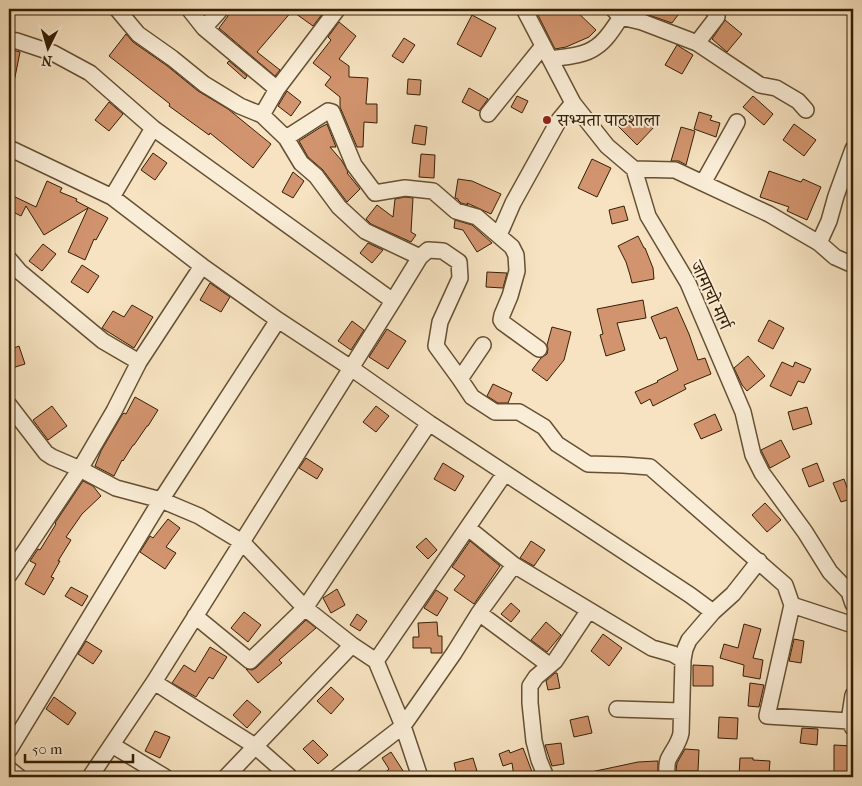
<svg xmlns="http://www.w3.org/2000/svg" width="862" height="786" viewBox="0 0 862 786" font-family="'IM FELL French Canon','Noto Serif Devanagari',serif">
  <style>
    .building { fill: #d2946e; stroke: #341f04 }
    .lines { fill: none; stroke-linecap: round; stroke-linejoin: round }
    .minor-casing { stroke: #655033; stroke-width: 18 }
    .minor { stroke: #faedd7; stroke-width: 15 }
    .poi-dot { fill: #8f2418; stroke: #faedd7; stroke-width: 2 }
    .labels { text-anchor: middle; stroke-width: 4; stroke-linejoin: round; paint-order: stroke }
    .poi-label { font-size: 18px; fill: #341f04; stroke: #faedd7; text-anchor: start }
    .street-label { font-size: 18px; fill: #341f04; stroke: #faedd7 }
  </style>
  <rect width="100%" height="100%" fill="#f7e3c1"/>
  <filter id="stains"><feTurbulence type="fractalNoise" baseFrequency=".004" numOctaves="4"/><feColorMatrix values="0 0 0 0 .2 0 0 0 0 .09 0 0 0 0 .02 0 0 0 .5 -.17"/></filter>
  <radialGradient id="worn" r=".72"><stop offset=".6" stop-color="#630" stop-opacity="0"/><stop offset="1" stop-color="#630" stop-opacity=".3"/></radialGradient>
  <!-- building -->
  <path class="building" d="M230 9H326L313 26 292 11 257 52 280 70 275 76 219 28 228 16Z
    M535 9H574L596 30 589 37 566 47 555 49Z
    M636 9H669L678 15 672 23 640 12Z
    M472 15 496 28 481 57 457 44Z
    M725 20 742 34 727 52 712 39Z
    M339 22 356 36 339 59 349 66V77L368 78 366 104H377V123L364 122 363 147H357L340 107V97L325 85 331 77 313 63 331 40 328 37Z
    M126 34 133 42 166 65 198 91 228 109 271 144 253 168 210 133 209 135 169 106 170 104 109 56Z
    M404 38 415 45 403 63 392 56Z
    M677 45 693 55 682 74 665 65Z
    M9 49 20 52 14 82 9 81Z
    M229 61 247 76 245 79 227 63Z
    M408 79 421 80 420 95 407 94Z
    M469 88 488 99 479 111 462 102Z
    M287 91 301 102 291 116 278 106Z
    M517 96 528 101 522 113 511 107Z
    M753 96 773 114 764 125 743 107Z
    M109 102 123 114 109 131 95 120Z
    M699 112 712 116 710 120 720 123 716 137 694 129Z
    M644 115 655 126 637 145 618 126 626 118 633 126Z
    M327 124 336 147H330L342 161 348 172 347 173 360 189 347 202 323 170 308 157 299 141 321 127Z
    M794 124 816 140 804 156 783 140Z
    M415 125 427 127 425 145 412 143Z
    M681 127 695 131 686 165 679 161H671Z
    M153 153 167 163 155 180 141 170Z
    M421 154 435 155 434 178 419 177Z
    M592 159 611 168 597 197 578 188Z
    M769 171 801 182 803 179 821 187 807 220 787 211 789 207 760 197Z
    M293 172 304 181 293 198 282 192Z
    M458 179 472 181 501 194 491 214 467 203 468 205 461 203 458 200V199L455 198Z
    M47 181 62 188 60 192 77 199 76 201 108 218 96 240 94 239 85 260 68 252 88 208 44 235 26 206 21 216 9 210V194L36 207Z
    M405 197 413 198 411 232 416 235 411 242 371 224 366 219 377 205 393 217 395 199Z
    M624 206 628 220 612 224 609 210Z
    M455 220 472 225 492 243 477 252 463 230 454 228Z
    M638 236 644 248H645L653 268 654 279 632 283 630 275 626 262 618 246Z
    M368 243 383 250 372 263 360 253Z
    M43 244 56 254 42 271 29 261Z
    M82 265 99 276 88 293 71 282Z
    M487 272 507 273 503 288 486 287Z
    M210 283 230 297 221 312 200 300Z
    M643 300 646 318 617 323 625 350 606 356 600 335 603 334 597 309Z
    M132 305 153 317 134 348 102 328 113 311 124 317Z
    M677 307 689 334 698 360 705 358 711 374 684 385 686 389 653 406 650 399 641 404 635 392 658 382 657 381 678 370 666 337 660 339 651 317Z
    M769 320 784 328 773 349 758 341Z
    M352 321 364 330 351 350 338 341Z
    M552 327 571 332 564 360 547 381 532 370 541 358 547 354 548 349 547 345Z
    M387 329 406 341 388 369 369 357Z
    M19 346 25 364 9 369V350Z
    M748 356 765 376 747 391 742 385 734 368Z
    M782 362 793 367 795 362 811 369 804 383 798 381 791 396 770 386Z
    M493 384 512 393 508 403H498L487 396Z
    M135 397 158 410 148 426H147L134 445H133L123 461 122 460 114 476 95 466 101 451 122 415 124 413 126 414Z
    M52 406 67 426 48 440 33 420Z
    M376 406 389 416 376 432 363 422Z
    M807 407 812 424 793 430 788 412Z
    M715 414 722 430 701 439 694 424Z
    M781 440 790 457 770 468 761 450Z
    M306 458 323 469 317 479 299 468Z
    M443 463 464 476 455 491 434 479Z
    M817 463 824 481 809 487 802 469Z
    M844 479 851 499 841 502 833 483Z
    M83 481 93 486 101 496 82 514 66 537 71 540 58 561H60L51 577 54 578 44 595 25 584 36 564 30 561 38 549 40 550 56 524 55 523Z
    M765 503 781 520 767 532 752 515Z
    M168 519 180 528 166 547 176 553 165 569 140 552 150 536 153 538Z
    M426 538 437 550 428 559 416 547Z
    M470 541 500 566 474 604 454 590 465 576 452 567Z
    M531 541 545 550 534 566 520 558Z
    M71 587 88 596 82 606 65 596Z
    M337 589 345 605 331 613 323 598Z
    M436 590 448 598 437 616 424 608Z
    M511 603 520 611 511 622 501 614Z
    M244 612 261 625 248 642 231 628Z
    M357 614 367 621 360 631 350 625Z
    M306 620 316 628 279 660 282 663 258 683 246 669 252 670 256 668Z
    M437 622 438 636H442V653H431V648H413V637H419L418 623Z
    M546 622 561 635 547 652 531 640Z
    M744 624 761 629 753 658 763 660 760 679 743 676 744 665 720 658 724 644 738 648Z
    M603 634 622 648 609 666 591 651Z
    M794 639 804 641 801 663 789 661Z
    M86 641 102 651 93 664 78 654Z
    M210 647 227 657 213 679 209 677 196 697 172 683 184 665 195 672Z
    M693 665 713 666V686H693Z
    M555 673H557L560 688 548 690 546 681Z
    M750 683 764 685 759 707 748 706Z
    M331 687 344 699 331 714 317 701Z
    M54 697 76 713 68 725 46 709Z
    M247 700 261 712 247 728 233 715Z
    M588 716 592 733 574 737 570 720Z
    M719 717 738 718 737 739 718 738Z
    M802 728 818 729 817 745 800 743Z
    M155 731 170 737 160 758 145 751Z
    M313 740 328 755 318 764 303 749Z
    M561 743 564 764 552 766 545 745Z
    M834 745 853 746V777H834Z
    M523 748 534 777H514L512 763 503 766 499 754 509 750 510 753Z
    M685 749 699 750 698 771H676L677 763Z
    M391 752 407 777H380L389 769 382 758Z
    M473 758 477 771 457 776 454 763Z
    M740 758H753V760L770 761 769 773H752V777L739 776Z
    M657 761H658V776L640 777H592L591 772 638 762Z"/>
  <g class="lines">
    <defs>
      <path id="minor" d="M117 9 138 34 172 58 204 84 240 106 262 115 286 138 328 111 332 112 354 165 375 193 405 188 433 191 456 211 477 217 512 247 516 255 517 271 510 296 502 315 501 320 503 323 539 349
        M189 9 204 28
        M221 9 204 28 277 89
        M524 9 573 103 607 146 634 169 648 216 688 283 743 412 753 455 762 473 805 532 830 572 849 592 853 604
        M613 9 621 17 642 22 697 43 760 85 776 88 798 101 806 110
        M9 40 17 41 53 53 90 73 153 128 393 301 242 542 305 608 352 645 376 661 403 726 420 777
        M697 43 717 17V14L712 9
        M550 59C564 57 584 56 596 47 607 40 614 27 621 17
        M488 114 543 46
        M262 115 277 89 336 11
        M286 138 301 163 316 176 339 207 365 231 420 257
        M9 148 112 197 202 266 278 320 351 368 429 423 305 608 250 661 195 616
        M634 169 675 170 769 214 819 243 835 257 853 265
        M703 183 737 122
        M112 197 153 128
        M499 235 513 203 559 120 573 103
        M819 243 829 221 836 196 853 149
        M9 259 20 272 103 341 139 362
        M393 301 420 257 428 250 443 251 459 262 460 278 440 322 436 346 460 379 472 397 495 412H519L544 427 557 444 588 464 623 465 650 467 785 585 792 605
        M460 379 483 345
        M9 405 46 453 52 457 80 469 116 488 161 500 199 516 242 542 154 682 90 777
        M505 473 690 595 713 612
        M468 528 514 565 652 648 673 654 683 660
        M9 575 80 469 114 411 139 362 202 266
        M479 613 549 665
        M376 661 505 473 429 423
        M154 682 255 746 290 777
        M853 695 849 721 853 728
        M617 709 681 711
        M849 721 767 716 792 605 853 625
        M112 745 165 777
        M9 750 161 500 278 320
        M9 769 19 777
        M226 777 352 645
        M337 777 403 726 454 653 479 613 514 565
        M546 777 539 760 534 741 530 703V686L536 677 555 661 589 610
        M667 777C667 772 666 766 668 760 672 751 679 744 681 733L683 660 685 649 689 640 713 612 733 594 759 561"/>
    </defs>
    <!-- minor casing -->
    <use href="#minor" class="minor-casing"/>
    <!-- minor -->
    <use href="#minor" class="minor"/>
  </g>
  <!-- markers -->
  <circle class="poi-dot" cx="547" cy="120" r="5"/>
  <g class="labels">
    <!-- poi labels -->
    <g class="poi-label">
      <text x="557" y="126">सभ्यता पाठशाला</text>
    </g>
    <!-- street labels -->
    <g class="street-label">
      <text transform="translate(711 295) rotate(65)" y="6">जामाचो मार्ग</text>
    </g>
  </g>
  <!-- margin -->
  <rect width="862" height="786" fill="none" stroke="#f7e3c1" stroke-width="30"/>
  <rect x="10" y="10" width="842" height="766" fill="none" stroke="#341f04" stroke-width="2.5"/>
  <rect x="15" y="15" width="832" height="756" fill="none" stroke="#341f04"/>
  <!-- north arrow -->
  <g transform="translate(48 48) rotate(185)" stroke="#faedd7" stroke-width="4" paint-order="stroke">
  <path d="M0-4L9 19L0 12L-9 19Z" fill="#341f04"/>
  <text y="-8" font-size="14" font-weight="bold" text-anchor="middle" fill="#341f04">N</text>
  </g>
  <!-- scale -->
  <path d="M25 754v8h108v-8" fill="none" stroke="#341f04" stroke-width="2.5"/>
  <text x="32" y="754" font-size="15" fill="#341f04" stroke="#faedd7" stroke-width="4" paint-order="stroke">50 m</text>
  <rect width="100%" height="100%" filter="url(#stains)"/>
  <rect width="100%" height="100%" fill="url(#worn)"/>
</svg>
